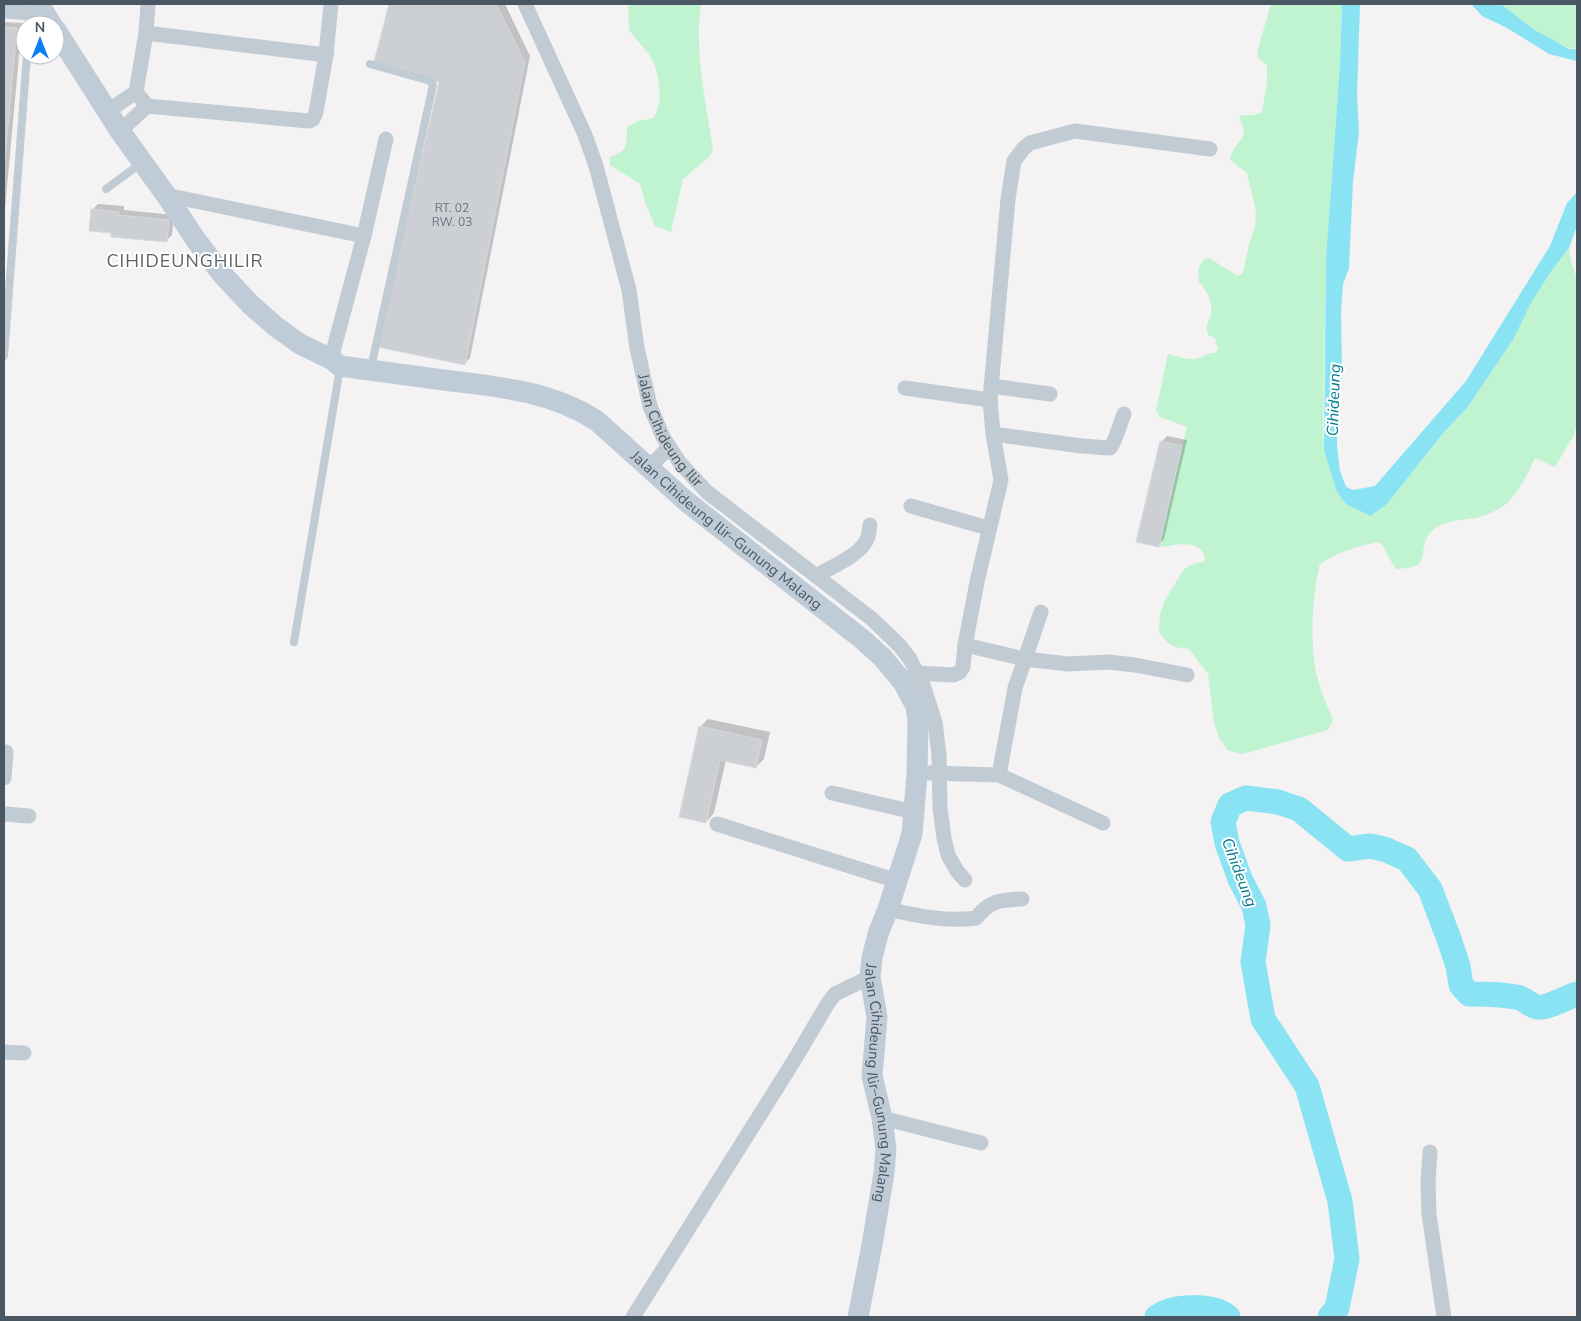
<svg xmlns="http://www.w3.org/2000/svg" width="1581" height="1321" viewBox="0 0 1581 1321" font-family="'Nunito Sans',sans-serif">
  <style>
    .green { fill: #c0f4d1 }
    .water { fill: #8ae3f3 }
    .shadow { fill: #0003 }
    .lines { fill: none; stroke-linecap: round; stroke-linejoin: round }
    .river { stroke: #8ae3f3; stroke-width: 25 }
    .building { fill: #ccd0d5; stroke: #d6d9de }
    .lane { stroke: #c0cbd3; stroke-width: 8 }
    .street { stroke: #c0cbd3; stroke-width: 15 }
    .secondary { stroke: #bfccd7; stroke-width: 21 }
    .labels { text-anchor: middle; stroke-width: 4; stroke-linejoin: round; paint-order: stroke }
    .number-label { font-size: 12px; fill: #69757f }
    .street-label { font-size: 15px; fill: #485762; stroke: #fff }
    .water-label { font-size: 16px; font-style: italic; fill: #057c91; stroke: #fff }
    .quarter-label { font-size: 18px; letter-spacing: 1px; fill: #5e6368; stroke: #fff }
  </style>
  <rect width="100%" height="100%" fill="#f5f2f3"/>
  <!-- green -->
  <path class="green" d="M633 4H701C694 53 706 102 713 150L709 157 683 179 671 232 655 226 645 202 640 184 610 165V157C629 151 626 145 627 127L638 121 654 118C660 106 660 100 659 87 657 56 646 53 629 30L628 6Z
    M1271 4H1342L1340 64 1326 258 1323 426 1324 450 1346 504 1369 516 1387 504 1444 432 1467 408 1513 340 1531 303 1552 270 1569 248 1572 265 1577 278V423L1574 435 1555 467 1535 458C1530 470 1516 496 1506 504 1501 508 1492 513 1485 515 1469 522 1444 517 1430 533 1422 542 1425 554 1419 565L1408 568 1396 569C1389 560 1387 550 1379 542 1357 546 1339 552 1320 564 1312 594 1309 651 1318 680 1322 694 1328 707 1333 720L1328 730 1242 754 1228 750 1220 740 1214 723 1208 674 1189 649 1175 647 1167 642 1159 632 1160 614 1165 600 1184 569 1195 563 1203 562 1205 558C1200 537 1173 546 1159 547L1187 427 1160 417 1156 411 1168 354C1177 356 1190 361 1199 358 1206 355 1207 353 1215 353L1218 349 1215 338 1208 335C1204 322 1210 323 1211 312 1213 301 1206 289 1199 282L1198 270 1203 260 1209 258 1238 276 1243 273 1249 244 1255 227 1256 212 1247 173 1230 160C1232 141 1253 140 1239 119L1241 115H1255L1262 112 1267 83V65L1259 59 1257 52Z
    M1501 4H1577V49C1552 48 1521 19 1501 4Z"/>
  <!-- water -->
  <path class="water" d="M1342 4H1360L1357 95 1359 132 1353 182 1349 268 1343 284 1341 312 1342 376 1337 411V446L1340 471 1346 487 1353 490 1375 486 1466 381 1550 246 1567 203 1577 192V226L1569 248 1552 270 1531 303 1513 340 1467 408 1444 432 1387 504 1370 516 1346 504 1337 492 1324 450 1326 258 1340 64Z
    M1471 4H1501L1533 29 1569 49H1577V61L1549 54 1507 28 1482 16Z"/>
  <!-- shadow -->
  <path class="shadow" d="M390 4H505L530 56 470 358 464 364 441 81 375 61Z
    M4 22 22 23 4 220Z
    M98 204 124 206V210L174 215 172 235 166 241 112 232 92 210Z
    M1167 436 1187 440 1164 539 1158 545 1161 442Z
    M708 719 770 732 764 759 756 767 726 760 714 813 706 822 700 727Z"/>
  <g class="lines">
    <!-- river -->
    <path class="river" d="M1157 1317C1173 1305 1212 1304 1228 1317
      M1330 1317 1337 1308 1347 1259 1340 1201 1307 1086 1263 1019 1253 962 1258 925 1254 906 1240 879 1227 843 1223 822 1230 805 1246 798 1278 802 1299 809 1348 849 1370 846 1384 849 1407 859 1430 889 1449 939 1458 966 1461 985 1469 994C1486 994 1503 994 1520 998 1526 1000 1531 1006 1537 1007 1546 1009 1567 997 1577 994"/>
  </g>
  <!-- building -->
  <path class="building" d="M389 4H496L525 62 465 365 378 347 439 82 374 62Z
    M4 27 17 28 4 169Z
    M91 209 119 212V215L169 220 167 242 111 237V233L89 231Z
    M1160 441 1182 446 1159 547 1136 542Z
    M699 726 762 740 756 768 720 760 706 823 679 817Z"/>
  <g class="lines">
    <!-- lane -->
    <path class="lane" d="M370 64 430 81 433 85 371 368
      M106 189 140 164
      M4 356 27 55
      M294 642 340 368"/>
    <!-- street -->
    <g class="street">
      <path id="s1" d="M525 4 585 135 596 166 629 290 637 348 650 406 663 437 680 463 707 492 872 619 899 645 910 659 923 685 935 722 939 755 940 808 944 838 948 855 957 871 965 880"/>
      <path d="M4 11 45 14"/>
      <path d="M146 33 326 55"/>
      <path d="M147 106 136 92 146 33 148 4"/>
      <path d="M108 111 136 92"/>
      <path d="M120 131 147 106 309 121 313 119 316 112 326 55 331 4"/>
      <path d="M166 195 364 236"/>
      <path d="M331 359 364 236 386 139"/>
      <path d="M991 386 1050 394"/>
      <path d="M905 388 990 400 993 434 1001 480 977 582 965 645 963 667 960 672 953 675 918 673"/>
      <path d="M990 400 1008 199 1014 161 1023 149 1030 143 1075 131 1210 149"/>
      <path d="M993 434 1082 446 1110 448C1115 443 1120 423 1124 414"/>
      <path d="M649 468 669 447"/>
      <path d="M911 506 988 528"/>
      <path d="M816 576C831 567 862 555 868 537 869 534 869 529 870 525"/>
      <path d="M965 645 1025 659 1068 664 1108 662 1135 665 1187 675"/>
      <path d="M930 773 999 775 1103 823"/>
      <path d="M999 775 1015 688 1041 612"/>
      <path d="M4 778 6 752"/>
      <path d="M832 793 914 812"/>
      <path d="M4 814 29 816"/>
      <path d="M717 824 897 881"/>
      <path d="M888 909C917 916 947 922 976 918 990 900 1001 900 1022 899"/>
      <path d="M4 1052 24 1053"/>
      <path d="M882 1118 981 1143"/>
      <path d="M1430 1152 1428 1182 1429 1214 1444 1317"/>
      <path d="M633 1317 795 1059 828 1003 835 994 870 977"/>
    </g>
    <!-- secondary -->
    <g class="secondary">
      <path d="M39 4 52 25"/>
      <path id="s2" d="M55 29 120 131 166 195 196 240 222 274 251 305 275 326 300 344 331 359 340 366C377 371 414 376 451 381 502 387 553 392 597 421L687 502 862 639 882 657 903 682 916 706 918 720 917 774 912 834 888 909 878 934 872 958 870 977 877 1017 872 1076 882 1118 886 1149 884 1173 872 1245 858 1317"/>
    </g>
  </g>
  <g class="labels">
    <!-- number labels -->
    <g class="number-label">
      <text x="452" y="212">RT. 02<tspan x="452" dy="14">RW. 03</tspan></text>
    </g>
    <!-- street labels -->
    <g class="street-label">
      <text dy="5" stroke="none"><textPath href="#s1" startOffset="454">Jalan Cihideung Ilir</textPath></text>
      <text dy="5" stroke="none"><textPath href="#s2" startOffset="882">Jalan Cihideung Ilir–Gunung Malang</textPath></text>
      <text dy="5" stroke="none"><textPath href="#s2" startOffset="1528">Jalan Cihideung Ilir–Gunung Malang</textPath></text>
    </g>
    <!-- water labels -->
    <g class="water-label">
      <text transform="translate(1333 400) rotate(-88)" y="6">Cihideung</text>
      <text transform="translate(1240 872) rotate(69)" y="6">Cihideung</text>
    </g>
    <!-- quarter labels -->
    <g class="quarter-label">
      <text x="185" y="267">CIHIDEUNGHILIR</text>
    </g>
  </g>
  <!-- border -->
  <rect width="1581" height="1321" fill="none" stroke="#485762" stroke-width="10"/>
  <!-- north arrow -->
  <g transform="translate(40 40)"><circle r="24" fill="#ffffff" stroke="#b6bcc0"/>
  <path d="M0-4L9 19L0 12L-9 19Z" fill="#0d7ef4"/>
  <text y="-8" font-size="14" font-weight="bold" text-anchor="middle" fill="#485762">N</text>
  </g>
</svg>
